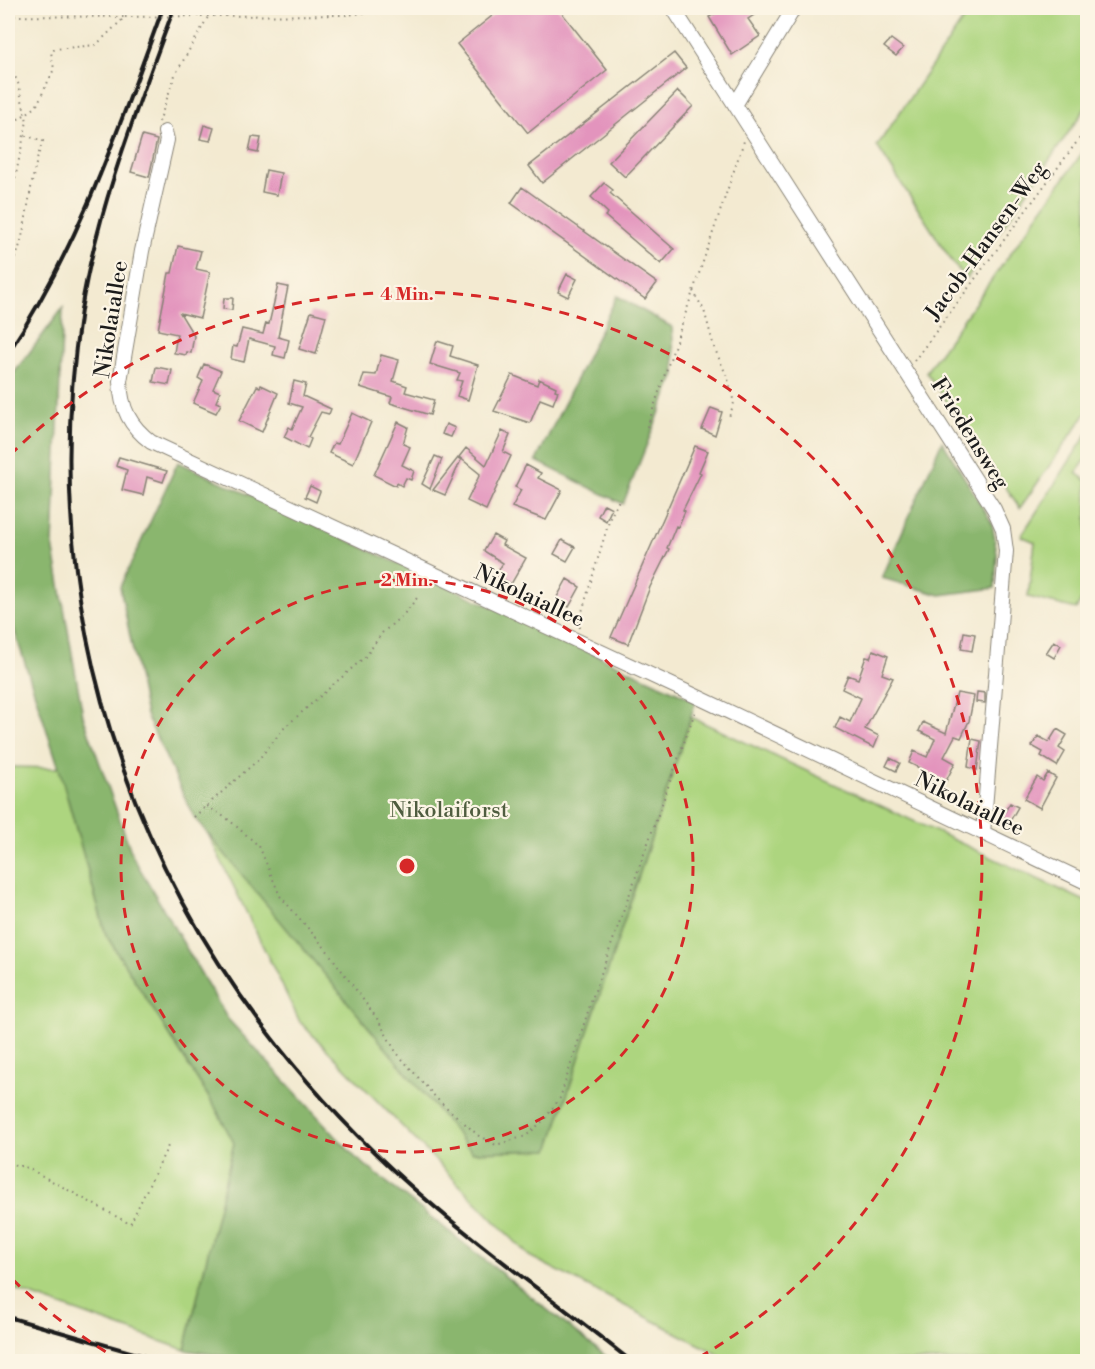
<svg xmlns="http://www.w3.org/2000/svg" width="1095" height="1369" viewBox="0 0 1095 1369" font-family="'Libre Bodoni',serif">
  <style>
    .green { fill: #add57f; stroke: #64784e; stroke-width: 1.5 }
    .forest { fill: #8ab66e; stroke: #536945; stroke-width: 1.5 }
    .building { fill: #e394bd }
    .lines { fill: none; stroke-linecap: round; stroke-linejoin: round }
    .minor-casing { stroke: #888376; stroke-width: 16 }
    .path { stroke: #888376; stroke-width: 2; stroke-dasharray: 1.5 4.5; stroke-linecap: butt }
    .minor { stroke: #fff; stroke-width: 14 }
    .rail { stroke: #1c1c1c; stroke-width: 4 }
    .path-bridge { stroke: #888376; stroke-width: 2; stroke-dasharray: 1.5 4.5; stroke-linecap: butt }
    .ring { fill: none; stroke: #d62828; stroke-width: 3; stroke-dasharray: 10 8 }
    .labels { text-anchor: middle; stroke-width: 4.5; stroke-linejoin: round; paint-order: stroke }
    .street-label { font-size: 22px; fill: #1c1c1c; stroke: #fcf5e5 }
    .park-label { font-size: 22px; fill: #4f5d3f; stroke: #fcf5e5 }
    .centre { fill: #d62828; stroke: #fcf5e5; stroke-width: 3 }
    .ring-label { font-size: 18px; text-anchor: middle; font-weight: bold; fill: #d62828; stroke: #fcf5e5; stroke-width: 4.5; stroke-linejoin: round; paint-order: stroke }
  </style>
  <rect width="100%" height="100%" fill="#fcf5e5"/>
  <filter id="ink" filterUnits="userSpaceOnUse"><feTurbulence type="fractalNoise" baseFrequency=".0167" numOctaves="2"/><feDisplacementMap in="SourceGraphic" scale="12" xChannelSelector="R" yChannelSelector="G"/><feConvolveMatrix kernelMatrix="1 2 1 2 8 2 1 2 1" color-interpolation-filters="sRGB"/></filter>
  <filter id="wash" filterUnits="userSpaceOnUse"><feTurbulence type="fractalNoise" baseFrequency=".008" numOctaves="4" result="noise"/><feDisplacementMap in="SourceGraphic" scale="24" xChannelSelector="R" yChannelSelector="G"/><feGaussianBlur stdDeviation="1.35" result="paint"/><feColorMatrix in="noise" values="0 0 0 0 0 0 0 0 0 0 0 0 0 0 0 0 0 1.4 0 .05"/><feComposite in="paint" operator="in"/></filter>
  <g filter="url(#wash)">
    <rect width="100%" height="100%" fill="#f3ead1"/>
    <!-- green -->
    <path class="green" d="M971 8H1087V106L967 278 955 266 877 146Z
      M1087 146V412L1020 508 926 372Z
      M1087 434V458L1076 473 1087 481V596L1085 595 1076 609 1028 597 1035 542 1021 536Z
      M691 717 1087 902V1361H731L529 1256 300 1022 207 832 472 1152 549 1150Z
      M8 767 59 768 106 935 215 1107 234 1143 185 1350 8 1287Z"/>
    <!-- forest -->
    <path class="forest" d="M617 296 672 327 675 374 623 504 536 461Z
      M63 308 53 545 83 716 133 857 227 1018 355 1157 612 1361 259 1362 185 1350 234 1143 215 1107 106 935 59 768 8 611V381Z
      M942 441 992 523 997 554 995 588 940 595 882 578Z
      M178 462 696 701 549 1150 472 1152 194 817 146 715 120 587Z"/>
    <g id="blocks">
      <!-- building -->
      <path class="building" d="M502 8H558L607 70 528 133 457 44Z
        M715 8H749L754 15 748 19 760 36 732 55 709 17 718 12Z
        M891 39 903 48 896 56 884 47Z
        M674 53 686 68 542 183 529 166Z
        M678 91 693 106 625 177 609 162Z
        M204 125 214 128 210 141 200 139Z
        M142 136 157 140 149 177 131 172Z
        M252 137 261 138 258 153 249 151Z
        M266 170 281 173 277 195 262 192Z
        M604 183 613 190 610 193 674 249 661 264 605 216 608 213 591 197Z
        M522 187 657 283 645 299 511 203Z
        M178 246 201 251 196 269 210 272 200 318 180 313 194 336 191 353 187 352 186 355 174 353 177 334 158 330 169 273H172Z
        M567 274 577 279 568 297 558 292Z
        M278 285 288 287 278 337 289 340 285 358 273 355 275 346 249 339 244 362 231 359 233 346 237 347 242 329 263 334 266 323 269 324Z
        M224 298H233L232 310 223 309Z
        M311 312 326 316 316 354 299 349Z
        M437 341 453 346 450 356 478 365 468 400 457 396 462 381 457 380 460 373 430 364Z
        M381 355 399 360 393 381 407 386 405 392 434 400 430 415 390 403 392 397 360 387 364 374 376 375Z
        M204 364 221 371 213 389 220 392 216 402 221 404 216 413 193 403 203 381 198 378Z
        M156 367 172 370 169 385 153 382Z
        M512 375 537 385 539 379 556 387 555 390 558 391 553 404 540 399 530 423 494 411Z
        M294 381 306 384 303 396 331 409 329 414 321 412 308 437 311 439 307 449 284 437 289 427 292 429 302 407 289 403Z
        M261 385 278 393 262 432 239 421 257 386 260 387Z
        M711 408 722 412 715 435 702 429Z
        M352 413 371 422 353 464 329 453 334 443 338 444Z
        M398 422 408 427 403 444 410 447 402 465 414 471 411 480 406 478 402 486 397 483 396 486 374 475Z
        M446 424 455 428 451 437 442 434Z
        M502 431 510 435 503 452 511 456 486 510 467 501 480 474 459 457 466 448 486 465Z
        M695 446 708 451 699 472 701 473 683 510 685 511 678 527 676 526 667 548 669 549 650 587 628 644 611 637Z
        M435 456 442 459 430 489 422 484Z
        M119 457 167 471 163 482 147 477 143 495 122 490 127 470 116 466Z
        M458 458 461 460 445 495 433 490Z
        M526 465 541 473 538 478 562 490 546 520 512 507 521 490 515 487Z
        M310 486 320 491 316 502 305 497Z
        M604 504 612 508 606 521 598 516Z
        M493 535 504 541 502 545 526 558 511 584 496 575 503 563 484 551Z
        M562 540 575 547 567 561 554 554Z
        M567 579 580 587 569 607 556 599Z
        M964 632 975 634 972 651 961 649Z
        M1054 641 1061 645 1054 658 1046 653Z
        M873 650 888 656 882 674 893 678 865 729 879 736 874 748 835 728 840 717 850 722 861 698 842 689 848 675 858 679 866 657 870 658Z
        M977 692 985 693V703L976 702Z
        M957 693 974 696 969 721 961 738 955 736 944 757 955 763 946 781 909 763 914 751 927 757 935 739 919 731 923 722 946 733Z
        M1057 729 1067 735 1059 748 1065 752 1057 766 1041 756 1043 752 1032 746 1038 736 1049 742Z
        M972 739 981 741 977 770 968 767Z
        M890 758 900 763 896 771 886 766Z
        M1048 773 1056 778 1040 808 1024 799 1037 777 1043 781Z
        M1010 803 1018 807 1010 821 1002 816Z"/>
    </g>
  </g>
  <g filter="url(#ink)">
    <use href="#blocks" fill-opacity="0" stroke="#888376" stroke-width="1.5"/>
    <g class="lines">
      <defs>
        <path id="minor" d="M673 8 994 509 1003 529 1006 551 983 833
          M735 105 794 8
          M165 132 167 140 142 251 120 381C121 409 130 426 151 442L700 698 1088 883"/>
      </defs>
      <!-- minor casing -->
      <use href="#minor" class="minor-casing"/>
      <!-- path -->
      <path class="path" d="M8 16 125 17
        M201 16 348 15 397 8
        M8 61 18 83 27 121 12 193 8 195
        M159 122 175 75 208 17
        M8 126 36 107 54 69 51 52 55 49 96 45 125 17
        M8 275C30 234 26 186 43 141L24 135
        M693 291 704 310 714 347 728 379 734 403 729 417
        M914 361 1088 127
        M647 427 744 141
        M580 628 579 622 610 518 620 498
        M207 806 229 820 259 846 280 896 326 949 378 1020 396 1052 437 1099 479 1136 496 1145 526 1136 544 1120 560 1098 593 996 696 709
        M194 817 258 760 285 727 366 656 382 633 404 614 417 598
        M8 1163 28 1168 130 1224 169 1144"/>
      <!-- minor -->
      <use href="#minor" class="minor"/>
      <!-- rail -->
      <path class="rail" d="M174 8C138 106 98 206 81 310 32 631 143 927 374 1152 453 1229 546 1293 632 1362
        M8 353C79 247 119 127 163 8
        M8 1317 165 1362"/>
      <!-- path-bridge -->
      <path class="path-bridge" d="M125 17 201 16"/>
    </g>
  </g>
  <!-- distance rings -->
  <g class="ring">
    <circle cx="407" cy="866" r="286"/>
    <path d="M121 1361A572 572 0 0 1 10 1277M10 455A572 572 0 1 1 693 1361"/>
  </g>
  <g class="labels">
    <!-- street labels -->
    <g class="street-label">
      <text transform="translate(985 240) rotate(-54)" y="8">Jacob-Hansen-Weg</text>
      <text transform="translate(110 319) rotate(-81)" y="8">Nikolaiallee</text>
      <text transform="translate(971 433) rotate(58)" y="8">Friedensweg</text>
      <text transform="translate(530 595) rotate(25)" y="8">Nikolaiallee</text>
      <text transform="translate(970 803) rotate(26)" y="8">Nikolaiallee</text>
    </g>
    <!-- park labels -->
    <g class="park-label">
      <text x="449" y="817">Nikolaiforst</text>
    </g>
  </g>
  <circle cx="407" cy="866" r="9" class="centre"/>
  <g class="ring-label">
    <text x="407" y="300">4 Min.</text>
    <text x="407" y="586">2 Min.</text>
  </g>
  <!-- margin -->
  <rect width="1095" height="1369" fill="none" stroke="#fcf5e5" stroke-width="30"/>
</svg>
